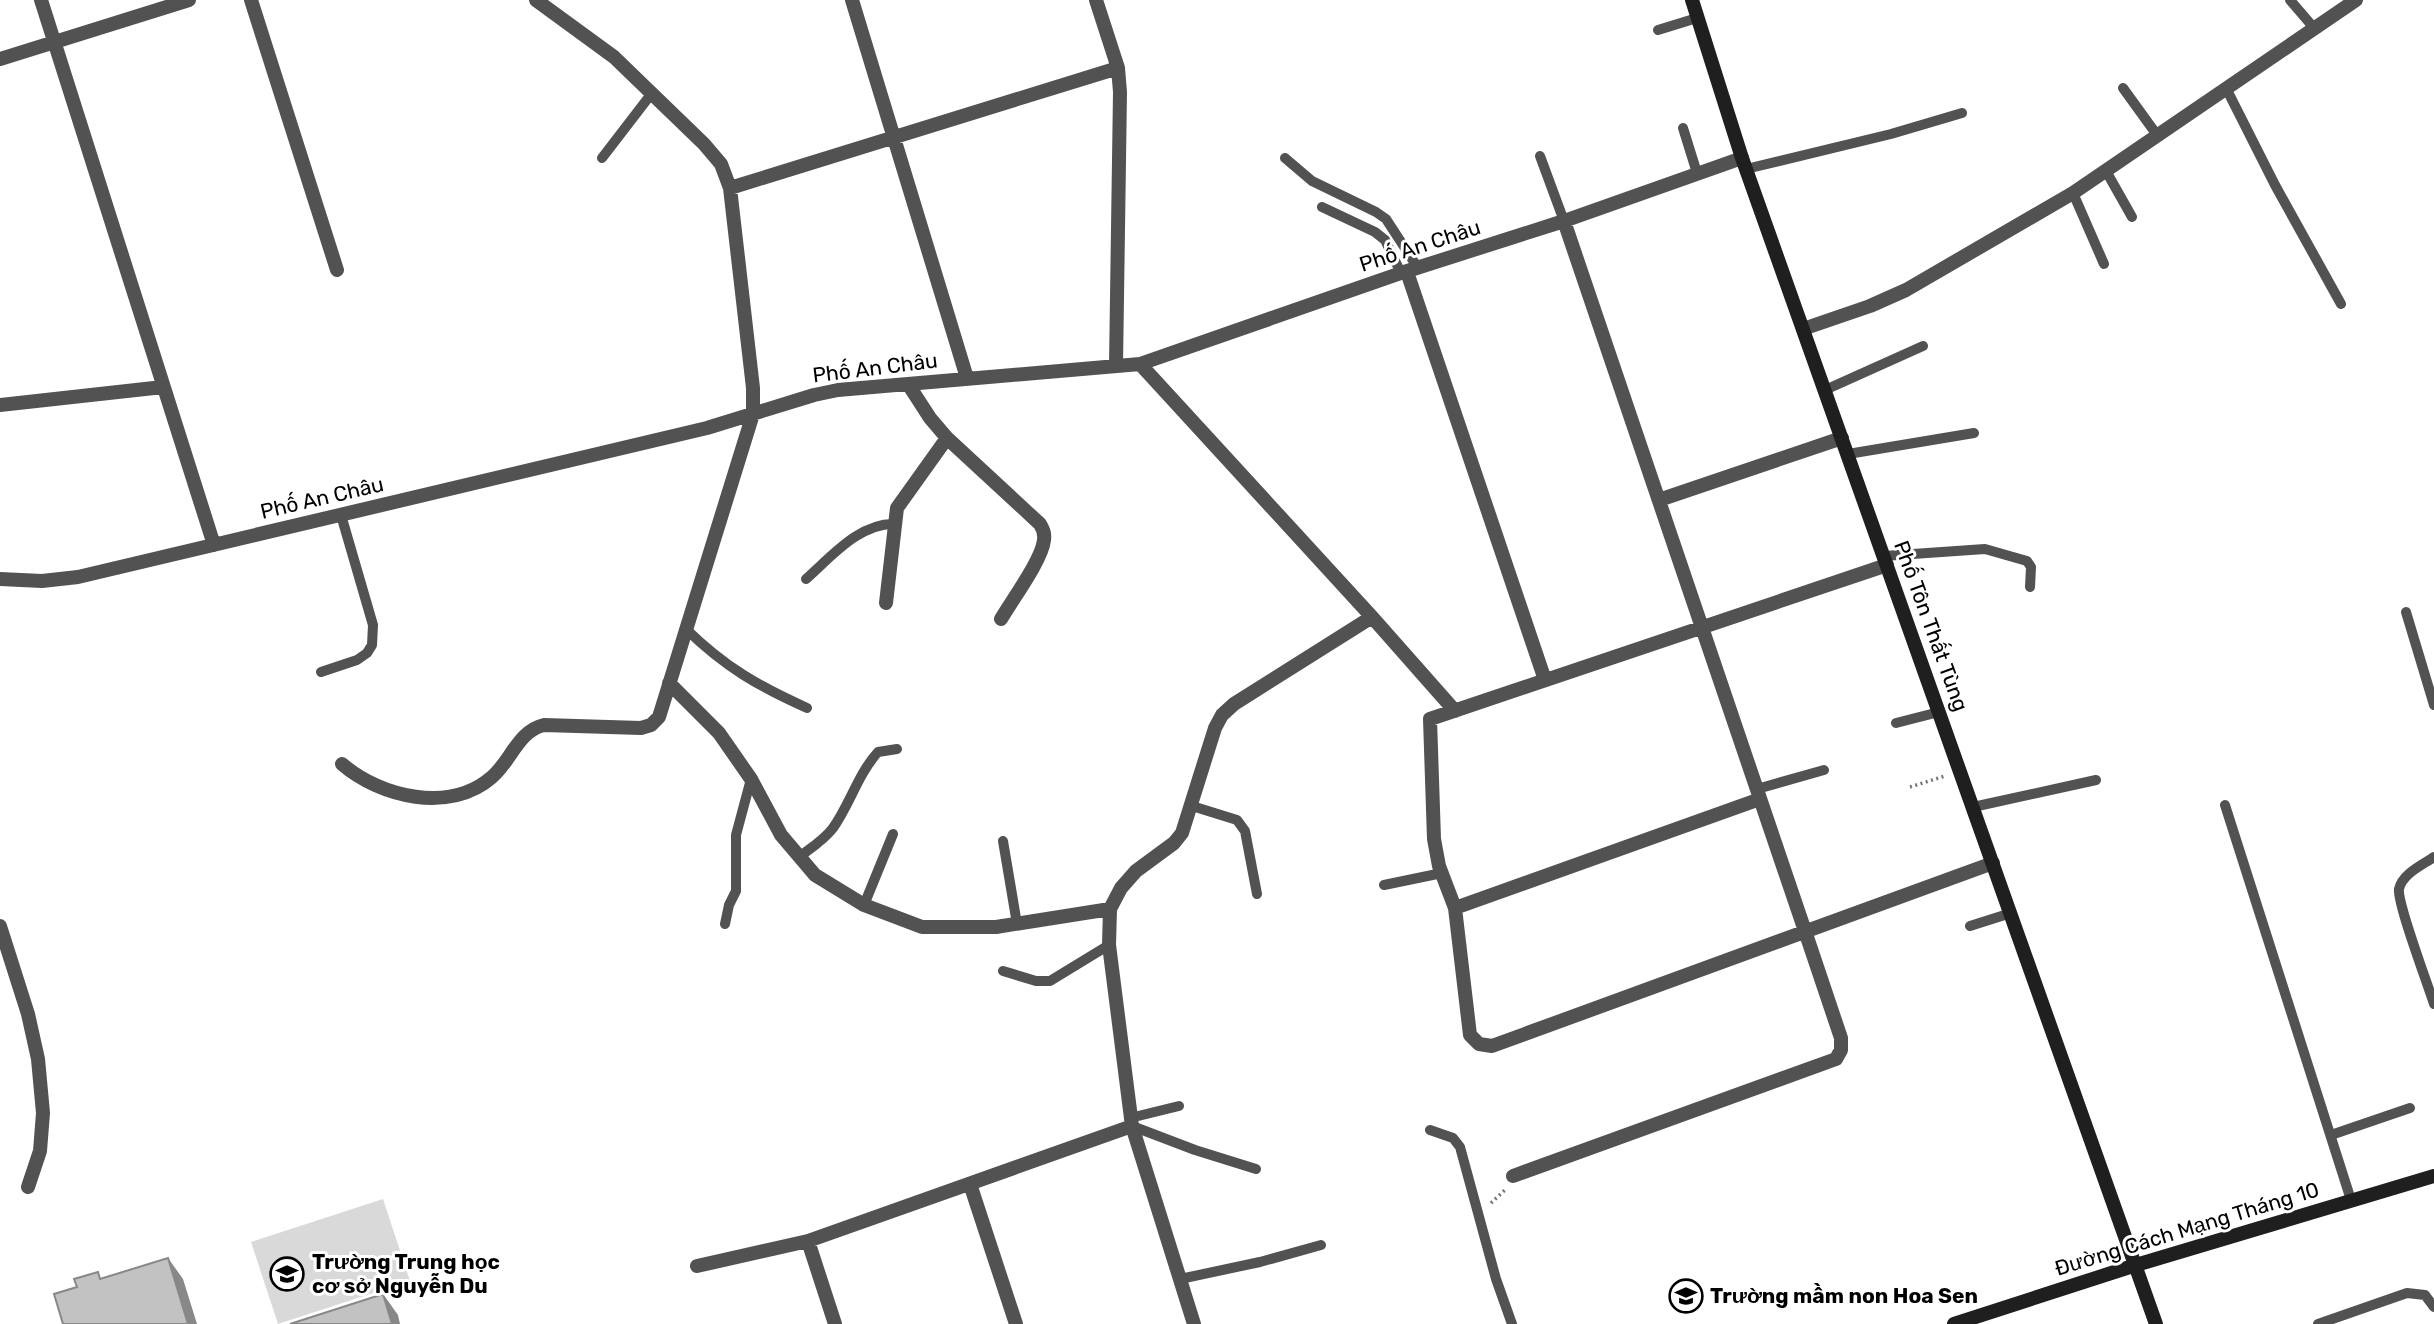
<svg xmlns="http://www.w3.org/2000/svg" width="2434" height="1324" viewBox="0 0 2434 1324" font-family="Rubik,sans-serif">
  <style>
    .green { fill: #d9d9d9 }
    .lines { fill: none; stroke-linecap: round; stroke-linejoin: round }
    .path { stroke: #747474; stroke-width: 3.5; stroke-dasharray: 2 3.5; stroke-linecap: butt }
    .lane { stroke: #525252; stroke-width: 10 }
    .street { stroke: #525252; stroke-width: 14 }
    .secondary { stroke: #1f1f1f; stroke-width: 14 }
    .shaded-wall { fill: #888 }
    .building { fill: #c2c2c2; stroke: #888; stroke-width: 2 }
    .labels { text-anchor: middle; stroke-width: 6; stroke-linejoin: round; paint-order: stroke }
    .street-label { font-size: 21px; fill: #000; stroke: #fff }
    .poi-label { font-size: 21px; font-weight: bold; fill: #000; stroke: #fff; text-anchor: start }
  </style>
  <rect width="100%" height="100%" fill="#fff"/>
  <!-- green -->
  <path class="green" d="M383 1199 410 1281 278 1324 251 1242Z"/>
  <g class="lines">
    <!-- path -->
    <path class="path" d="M1910 787 1945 776
      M1491 1203 1506 1189"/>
    <!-- lane -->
    <path class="lane" d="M2290 0 2314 28
      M1658 30 1697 18
      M2123 88 2157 135
      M2226 88 2275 185 2341 304
      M1683 128 1697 173
      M1540 156 1564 221
      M602 158 652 93
      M1285 158 1312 181 1376 212 1386 219 1418 268
      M1746 169 1891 134 1962 113
      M2106 171 2132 217
      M2073 193 2104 264
      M1322 207 1375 232 1385 240 1401 273
      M1825 390 1923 346
      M1848 454 1974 433
      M1884 556 1985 549 2027 561 2031 567 2030 587
      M806 579C831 557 860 522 896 524
      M2406 612 2434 705
      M686 629C725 667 758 686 807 708
      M321 672 357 660 367 653 372 645 373 625 341 515
      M1896 723 1939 712
      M1757 789 1824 770
      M2225 805 2351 1200
      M1192 806 1237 820 1245 831 1257 894
      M1973 807 2096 780
      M1003 841 1017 924
      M799 857C811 848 824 840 833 828 850 804 858 774 878 752L897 749
      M2434 857C2422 865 2402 874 2399 889 2397 903 2428 985 2434 1004
      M1384 885 1442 873
      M864 905 893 834
      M725 924 729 905 736 891V835L751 779
      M1970 926 2011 913
      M1003 971 1036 981H1050L1109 945
      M1130 1118 1179 1106
      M1132 1126 1195 1150 1256 1169
      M1430 1130 1453 1138 1460 1147 1496 1279 1512 1324
      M2331 1135 2410 1108
      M1180 1279 1260 1262 1321 1245
      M2318 1324 2407 1293 2425 1295 2434 1307"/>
    <!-- street -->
    <path class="street" d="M41 0 214 545
      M251 0 337 270
      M852 0 967 378
      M1096 0 1118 68 1120 92 1116 366
      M0 59 189 0
      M730 188 1118 68
      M1407 272 1545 680
      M1803 329 1870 306 1906 290 2073 193 2356 0
      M1140 364 1372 617 1455 711
      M908 384 930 418 947 438 1040 524C1043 529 1045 533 1044 540 1042 560 1012 600 1001 619
      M0 405 163 387
      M1659 500 1842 438
      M1887 565 1430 719 1434 839 1439 866 1455 908 1470 1035 1479 1044 1492 1046 1993 863
      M0 579 42 581 78 577 707 428 814 395 838 390 1140 364 1401 273 1564 221 1742 158
      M886 603 897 508 947 438
      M669 683 719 733 751 779 781 835 815 875 864 905 922 927H996L1110 909
      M342 764C380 797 450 814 492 777 511 761 518 731 544 725L641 728 651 725 659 717 753 414V388L730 188 721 164 704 144 614 57 536 0
      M1455 908 1760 799
      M0 926 28 1014 38 1059 43 1113 40 1151 28 1187
      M1513 1176 1836 1059 1841 1050V1038L1805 931 1564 221
      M970 1184 1016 1324
      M808 1241 835 1324
      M697 1266 808 1241 1132 1126
      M1194 1324 1132 1126 1109 945 1110 909 1121 888 1136 871 1174 843 1182 833 1215 728 1222 715 1234 704 1372 617"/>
    <!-- secondary -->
    <path class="secondary" d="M1692 0 1742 158 2156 1324
      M1954 1324 2136 1265 2434 1176"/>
  </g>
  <!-- shaded-wall -->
  <path class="shaded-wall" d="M168 1258 183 1279 197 1324H188Z
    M383 1294 398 1315 400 1324H392Z"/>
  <!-- building -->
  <path class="building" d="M168 1258 188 1324H63L54 1294 77 1287 74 1279 98 1272 100 1279Z
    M383 1294 392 1324H290Z"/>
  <!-- icons -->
  <defs>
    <symbol id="school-ring" viewBox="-11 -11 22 22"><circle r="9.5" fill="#fff" stroke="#000" stroke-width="1.5"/><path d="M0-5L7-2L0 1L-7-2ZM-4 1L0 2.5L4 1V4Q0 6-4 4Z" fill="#000"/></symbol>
  </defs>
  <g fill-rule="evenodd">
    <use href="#school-ring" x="268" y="1255" width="38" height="38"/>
    <use href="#school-ring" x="1667" y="1277" width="38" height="38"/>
  </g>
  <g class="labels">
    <!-- street labels -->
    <g class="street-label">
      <text transform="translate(1420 246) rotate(-18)" y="7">Phố An Châu</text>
      <text transform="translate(875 368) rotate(-7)" y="7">Phố An Châu</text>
      <text transform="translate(322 498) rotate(-13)" y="7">Phố An Châu</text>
      <text transform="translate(1931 626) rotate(70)" y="7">Phố Tôn Thất Tùng</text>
      <text transform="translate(2187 1229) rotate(-17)" y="7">Đường Cách Mạng Tháng 10</text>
    </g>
    <!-- poi labels -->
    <g class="poi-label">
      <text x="312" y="1269">Trường Trung học<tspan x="312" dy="24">cơ sở Nguyễn Du</tspan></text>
      <text x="1710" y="1303">Trường mầm non Hoa Sen</text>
    </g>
  </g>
</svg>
